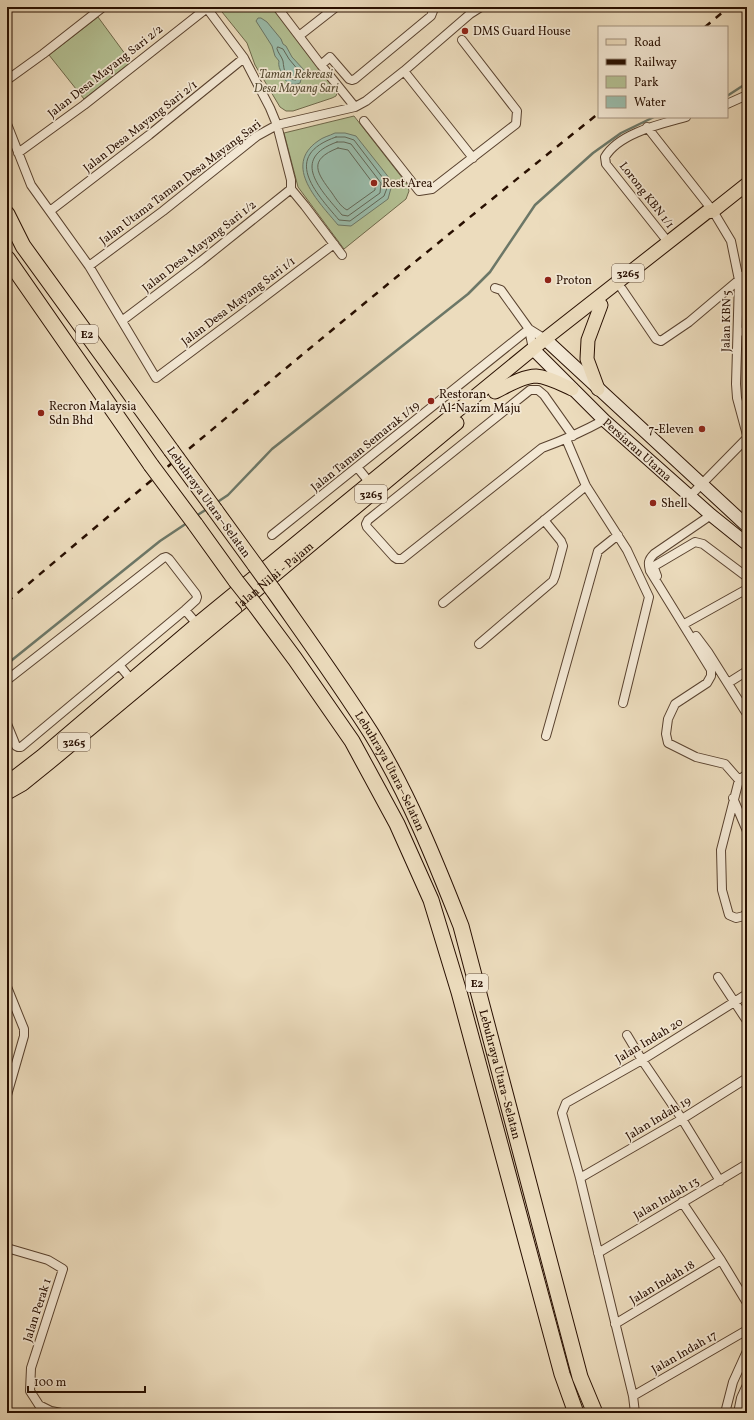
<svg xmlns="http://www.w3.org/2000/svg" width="754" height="1420" viewBox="0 0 754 1420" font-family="Vollkorn,serif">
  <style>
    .green { fill: #b4c194; stroke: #6e684a }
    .water { fill: #9abcab; stroke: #6c7767 }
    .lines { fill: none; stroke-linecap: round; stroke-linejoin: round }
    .shore { stroke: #616656; stroke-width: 1 }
    .stream { stroke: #6c7767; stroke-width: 2.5 }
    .minor-casing { stroke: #59422f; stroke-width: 10 }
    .secondary-casing { stroke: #280f00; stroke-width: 14 }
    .primary-casing { stroke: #280f00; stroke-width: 15 }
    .motorway-casing { stroke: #280f00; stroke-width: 17 }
    .minor { stroke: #f3e8d4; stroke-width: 8 }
    .secondary { stroke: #f3e8d4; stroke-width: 12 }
    .primary { stroke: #ecdcbd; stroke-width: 13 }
    .motorway { stroke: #ecdcbd; stroke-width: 15 }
    .rail { stroke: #280f00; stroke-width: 2.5; stroke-dasharray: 7 7; stroke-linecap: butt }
    .motorway-bridge-casing { stroke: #280f00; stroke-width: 17; stroke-linecap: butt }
    .motorway-bridge { stroke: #ecdcbd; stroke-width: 15 }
    .poi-dot { fill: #8f2418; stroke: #f3e8d4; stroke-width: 1.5 }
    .labels { text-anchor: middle; stroke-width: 3.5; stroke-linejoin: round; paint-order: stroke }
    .shield { fill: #f3e8d4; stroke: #655040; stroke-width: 1 }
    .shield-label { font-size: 11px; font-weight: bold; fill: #280f00 }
    .poi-label { font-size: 12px; fill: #280f00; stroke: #f3e8d4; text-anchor: start }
    .street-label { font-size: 12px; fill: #280f00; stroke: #f3e8d4 }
    .park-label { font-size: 12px; font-style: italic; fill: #594d34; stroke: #f3e8d4 }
  </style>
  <rect width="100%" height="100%" fill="#ecdcbd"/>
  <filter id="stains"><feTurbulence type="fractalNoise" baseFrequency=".005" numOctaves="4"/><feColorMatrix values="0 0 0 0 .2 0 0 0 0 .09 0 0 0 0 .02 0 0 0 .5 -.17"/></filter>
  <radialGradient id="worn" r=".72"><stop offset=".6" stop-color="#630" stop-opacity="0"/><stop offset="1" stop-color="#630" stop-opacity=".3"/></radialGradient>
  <!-- green -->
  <path class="green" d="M218 7H275L338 90 336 96 332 98 293 111H286L280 107 255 65 247 43Z
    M98 17 131 62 84 99 49 55Z
    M354 116 407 184 409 191 406 199 344 249 298 187 284 133Z"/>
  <!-- water -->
  <path class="water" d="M258 18H261L267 22 281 39 283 44 286 46 292 57 304 70 305 74 302 76 300 83C291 87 285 82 282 74 280 69 278 66 279 61L275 56 272 46 256 21Z
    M335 133H345L356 136 390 179 391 188 388 199 351 226 338 225C319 202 282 166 318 141 323 137 329 136 335 133Z"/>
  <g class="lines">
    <!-- shore -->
    <path class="shore" d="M278 47 283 49 289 59 299 71 296 80C285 80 284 70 283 61 282 57 278 53 277 49Z
      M336 137H345L354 140 386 182 387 188 384 196 350 221 339 220C315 192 281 156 336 137Z
      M337 142H344L351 144 381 183 380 193 348 216 342 215C321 190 289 159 337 142Z
      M338 148 348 150 375 186V190L347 210C341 207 336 199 332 193 317 173 307 160 338 148Z"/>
    <!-- stream -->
    <path class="stream" d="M727 96 747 83
      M216 503 228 495 272 449 468 294 490 272 535 205 593 153 621 133 654 117
      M196 516 207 509
      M7 664 160 541 187 523"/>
    <defs>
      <path id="minor" d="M206 7 244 58 270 108 277 125 291 180V189L305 206 342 255
        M277 7 321 65 355 107
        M299 36 336 7
        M321 65 330 57 349 79 352 80 355 79 431 16 433 11V7
        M404 71 473 158
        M7 80 43 54 103 7
        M727 104 747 95
        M364 121 419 191 432 189 516 124 517 111 462 40
        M7 124 31 185 89 266 156 378 243 313 334 244
        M647 127 713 211 731 241 739 280 736 384 737 398 747 435
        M18 153 84 105 207 8
        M50 211 149 135 244 58
        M668 242 606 164 605 157C619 133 661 124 686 117
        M89 266 163 211 257 136 277 125 355 107 366 101 404 71 470 14 481 7
        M495 288 501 290 529 329 545 339
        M622 289 656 339 661 341 689 322 747 273
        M123 320 201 261 291 189
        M529 329 533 349
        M739 331 747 332
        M573 436 544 395 538 390H530L368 520 366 524 367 527 394 557 397 559H402L542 448C564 440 584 431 604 420
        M566 439 586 486 627 550 649 597 623 703
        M357 467 370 483
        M690 496 747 438
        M711 515 654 554C648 560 648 563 650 571L711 670V676L707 683 675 704 668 719 666 734 668 743 696 757 725 764 739 780 721 850 722 890 729 915 736 918 744 916 747 912
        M272 535 529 329
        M657 576 654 568 656 565 695 542 703 544 747 577
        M443 603 586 486
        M185 610 197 624
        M686 623 747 589
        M696 636 708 652 747 714
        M479 644 553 581 555 576 563 546 561 541 544 520
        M120 666 133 682
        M7 680 163 558 166 557 169 559 196 594 197 597 196 600 185 610 21 747H18L16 746 7 724
        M728 683 747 671
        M546 736 598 551 618 535
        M739 780 747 774
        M733 798 747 831
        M718 977 747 1021
        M7 987 24 1029V1036L7 1095
        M627 1035 642 1060 682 1119 720 1181
        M580 1178 682 1119 747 1078
        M682 1202 721 1260 747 1303
        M7 1248 48 1260 63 1269 31 1368 30 1391 39 1405 51 1411 61 1413
        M598 1253 747 1164
        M615 1324 721 1260
        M633 1396 747 1330
        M635 1413 633 1396 580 1178 562 1113 566 1103 642 1060 747 994
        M725 1413 733 1382 747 1351
        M738 1413 741 1398 747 1385"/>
      <g id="secondary">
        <path d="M545 339 747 526"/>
        <path id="s1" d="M533 349 604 420 711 515 747 544"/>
      </g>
      <g id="primary">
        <path d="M598 389 587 359 588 340 601 305"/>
        <path d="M495 392C507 386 523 376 536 376 549 377 561 384 572 389"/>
        <path d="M7 783 42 756 197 624 545 339 707 212 713 211 747 184"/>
        <path id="s2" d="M7 793 23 784 49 763 457 423"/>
      </g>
      <g id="motorway">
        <path d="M7 214 23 246 171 450"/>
        <path d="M7 258 151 465"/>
        <path d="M215 510 255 565"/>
        <path d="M195 524 236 581"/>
        <path id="s3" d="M273 590C306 637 340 684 371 733 408 793 435 860 461 926L580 1377 595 1413"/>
        <path d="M255 605 295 659 352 741 397 824 431 900 459 992 562 1374 576 1413"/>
      </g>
    </defs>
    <!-- minor casing -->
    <use href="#minor" class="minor-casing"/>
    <!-- secondary casing -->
    <use href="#secondary" class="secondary-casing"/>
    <!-- primary casing -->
    <use href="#primary" class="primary-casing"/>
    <!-- motorway casing -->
    <use href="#motorway" class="motorway-casing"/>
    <!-- minor -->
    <use href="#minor" class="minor"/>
    <!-- secondary -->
    <use href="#secondary" class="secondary"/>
    <!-- primary -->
    <use href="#primary" class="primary"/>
    <!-- motorway -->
    <use href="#motorway" class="motorway"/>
    <!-- rail -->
    <path class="rail" d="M705 27 729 7
      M7 602C202 437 399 273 599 113"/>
    <defs>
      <path id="motorway-bridge" d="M171 450 215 510
        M151 465 195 524
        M255 565 273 590
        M236 581 255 605"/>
    </defs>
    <!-- motorway-bridge casing -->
    <use href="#motorway-bridge" class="motorway-bridge-casing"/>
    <!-- motorway-bridge -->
    <use href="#motorway-bridge" class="motorway-bridge"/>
  </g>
  <!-- markers -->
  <g class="poi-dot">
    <circle cx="465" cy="31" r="4"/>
    <circle cx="374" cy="183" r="4"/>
    <circle cx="548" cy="280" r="4"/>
    <circle cx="431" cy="401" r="4"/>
    <circle cx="41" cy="413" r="4"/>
    <circle cx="702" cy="429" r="4"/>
    <circle cx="653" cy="503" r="4"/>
  </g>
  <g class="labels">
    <!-- shield labels -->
    <g class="shield">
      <rect x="612" y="264" width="32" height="18" rx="3"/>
      <rect x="76" y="325" width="22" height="18" rx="3"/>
      <rect x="355" y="485" width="32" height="18" rx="3"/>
      <rect x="58" y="733" width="32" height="18" rx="3"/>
      <rect x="466" y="974" width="22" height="18" rx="3"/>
    </g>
    <g class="shield-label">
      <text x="628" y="277">3265</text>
      <text x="87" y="338">E2</text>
      <text x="371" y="498">3265</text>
      <text x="74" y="746">3265</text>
      <text x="477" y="987">E2</text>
    </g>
    <!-- poi labels -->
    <g class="poi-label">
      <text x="473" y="35">DMS Guard House</text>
      <text x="382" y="187">Rest Area</text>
      <text x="556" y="284">Proton</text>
      <text x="439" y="398">Restoran<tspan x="439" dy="14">Al-Nazim Maju</tspan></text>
      <text x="49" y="410">Recron Malaysia<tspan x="49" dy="14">Sdn Bhd</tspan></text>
      <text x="694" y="433" text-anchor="end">7-Eleven</text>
      <text x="661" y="507">Shell</text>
    </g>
    <!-- street labels -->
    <g class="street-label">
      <text transform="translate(105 71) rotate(-38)" y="4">Jalan Desa Mayang Sari 2/2</text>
      <text transform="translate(140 126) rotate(-38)" y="4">Jalan Desa Mayang Sari 2/1</text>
      <text transform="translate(180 182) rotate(-37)" y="4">Jalan Utama Taman Desa Mayang Sari</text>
      <text transform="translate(647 195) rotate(52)" y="4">Lorong KBN 1/1</text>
      <text transform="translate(199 246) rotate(-38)" y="4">Jalan Desa Mayang Sari 1/2</text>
      <text transform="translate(238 301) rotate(-37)" y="4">Jalan Desa Mayang Sari 1/1</text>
      <text transform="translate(726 321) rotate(-89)" y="4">Jalan KBN 5</text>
      <text transform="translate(365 446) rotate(-39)" y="4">Jalan Taman Semarak 1/19</text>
      <text dy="4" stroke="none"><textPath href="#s1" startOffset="145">Persiaran Utama</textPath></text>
      <text transform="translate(209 502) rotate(54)" y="4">Lebuhraya Utara–Selatan</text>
      <text dy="4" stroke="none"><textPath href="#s2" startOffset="345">Jalan Nilai - Pajam</textPath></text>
      <text dy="4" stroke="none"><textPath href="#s3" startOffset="216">Lebuhraya Utara–Selatan</textPath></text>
      <text transform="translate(649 1040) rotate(-31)" y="4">Jalan Indah 20</text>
      <text dy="4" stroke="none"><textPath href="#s3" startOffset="540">Lebuhraya Utara–Selatan</textPath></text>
      <text transform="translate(658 1118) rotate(-31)" y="4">Jalan Indah 19</text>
      <text transform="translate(666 1198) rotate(-30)" y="4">Jalan Indah 13</text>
      <text transform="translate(662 1282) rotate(-31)" y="4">Jalan Indah 18</text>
      <text transform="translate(37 1310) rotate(-72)" y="4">Jalan Perak 1</text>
      <text transform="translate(684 1352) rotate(-30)" y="4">Jalan Indah 17</text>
    </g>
    <!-- park labels -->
    <g class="park-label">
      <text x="296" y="78">Taman Rekreasi<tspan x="296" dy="14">Desa Mayang Sari</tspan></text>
    </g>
  </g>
  <!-- margin -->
  <rect width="754" height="1420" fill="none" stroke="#ecdcbd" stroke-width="24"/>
  <rect x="8" y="8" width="738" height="1404" fill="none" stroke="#280f00" stroke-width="2"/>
  <rect x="12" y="12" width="730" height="1396" fill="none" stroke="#280f00"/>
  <!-- legend -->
  <rect x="598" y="26" width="130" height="92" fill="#f3e8d4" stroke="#a2917f"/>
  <rect x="606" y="39" width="20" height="6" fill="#ecdcbd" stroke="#a2917f"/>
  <text x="634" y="46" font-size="12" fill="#280f00">Road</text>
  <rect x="606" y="59" width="20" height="6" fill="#280f00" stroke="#a2917f"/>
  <text x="634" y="66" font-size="12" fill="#280f00">Railway</text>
  <rect x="606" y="76" width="20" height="12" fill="#b4c194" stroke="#a2917f"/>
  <text x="634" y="86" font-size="12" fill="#280f00">Park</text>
  <rect x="606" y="96" width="20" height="12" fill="#9abcab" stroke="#a2917f"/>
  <text x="634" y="106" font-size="12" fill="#280f00">Water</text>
  <!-- scale -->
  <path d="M28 1386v6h117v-6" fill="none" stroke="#280f00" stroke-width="2"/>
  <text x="34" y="1386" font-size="12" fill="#280f00" stroke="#f3e8d4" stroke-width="3" paint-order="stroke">100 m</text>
  <rect width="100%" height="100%" filter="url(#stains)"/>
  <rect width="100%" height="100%" fill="url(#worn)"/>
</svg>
